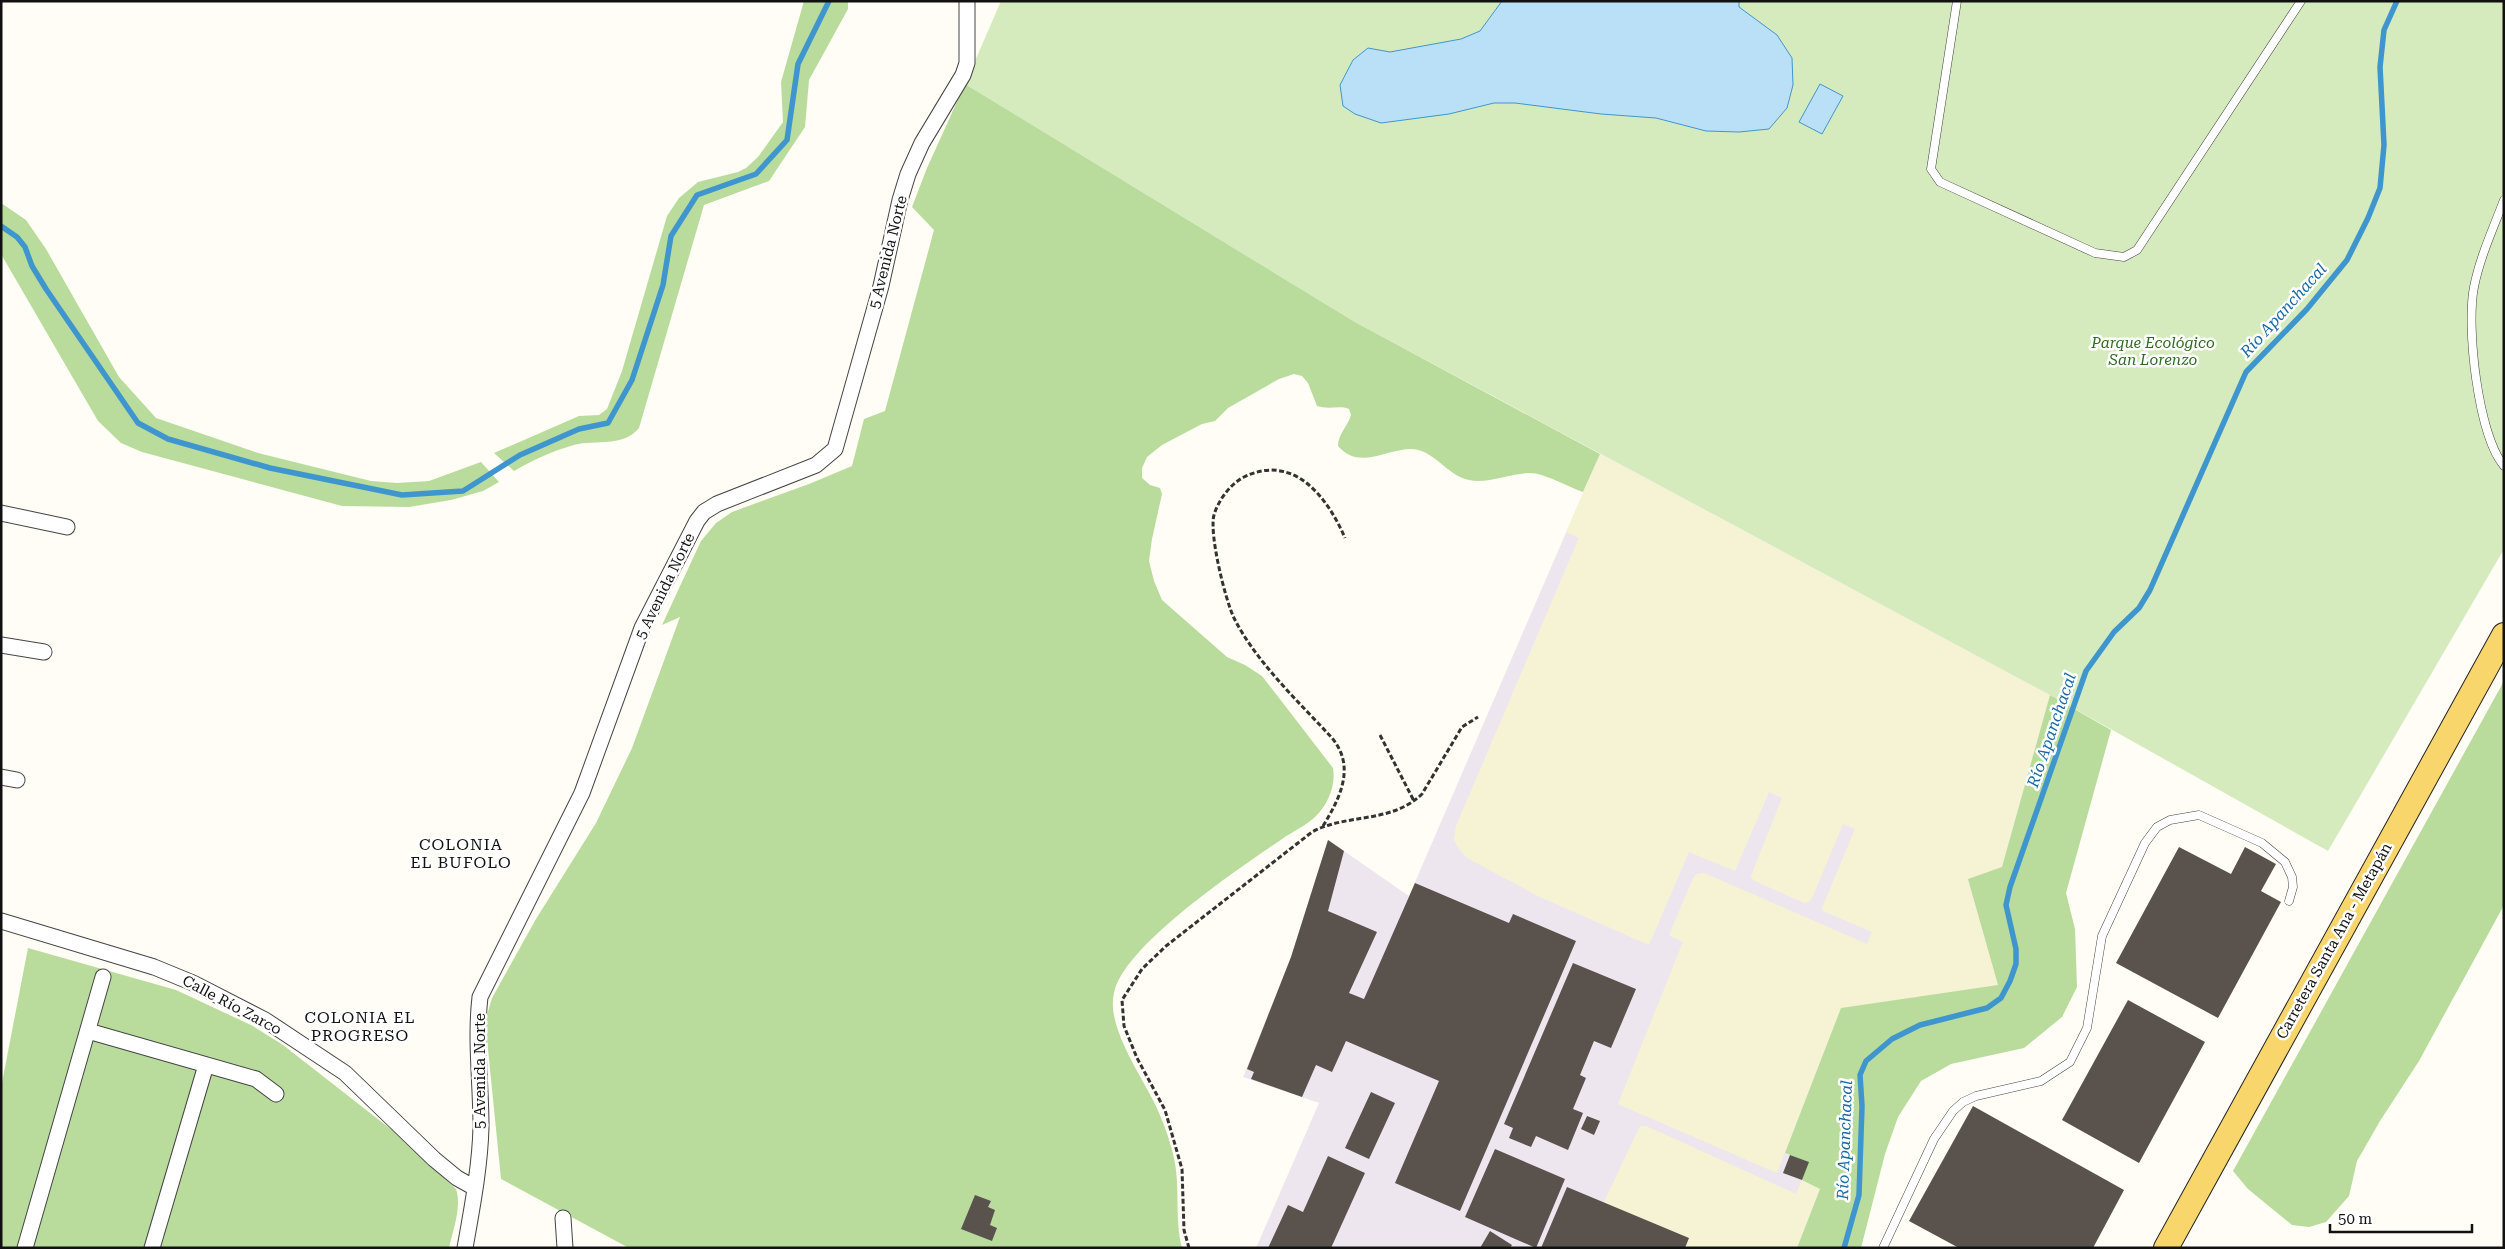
<svg xmlns="http://www.w3.org/2000/svg" width="2505" height="1249" viewBox="0 0 2505 1249" font-family="'Roboto Serif',serif">
  <style>
    .industrial { fill: #eee6ef }
    .farmland { fill: #f6f3d4 }
    .green { fill: #d5ebbd }
    .forest { fill: #b9dc9c }
    .water { fill: #b9e0f7; stroke: #3f96cf }
    .lines { fill: none; stroke-linecap: round; stroke-linejoin: round }
    .stream { stroke: #3f96cf; stroke-width: 5.5 }
    .building { fill: #5a524d }
    .service-casing { stroke: #444; stroke-width: 9 }
    .minor-casing { stroke: #444; stroke-width: 17 }
    .primary-casing { stroke: #222; stroke-width: 26 }
    .path { stroke: #333; stroke-width: 3; stroke-dasharray: 5 2.5; stroke-linecap: butt }
    .service { stroke: #fff; stroke-width: 8 }
    .minor { stroke: #fff; stroke-width: 15 }
    .primary { stroke: #f9d66b; stroke-width: 24 }
    .labels { text-anchor: middle; stroke-width: 5; stroke-linejoin: round; paint-order: stroke }
    .street-label { font-size: 15px; fill: #111; stroke: #fff }
    .park-label { font-size: 15px; font-style: italic; fill: #2f6b1f; stroke: #fff }
    .water-label { font-size: 16px; font-style: italic; fill: #1768a6; stroke: #fff }
    .neighbourhood-label { font-size: 16px; letter-spacing: 1px; fill: #111; stroke: #fff }
  </style>
  <rect width="100%" height="100%" fill="#fffdf5"/>
  <!-- industrial -->
  <path class="industrial" d="M1600 454 2050 695 2002 867 1999 985 1841 1008 1786 1154 1809 1162 1820 1189 1797 1248H1256L1319 1103 1243 1077 1291 957 1328 840 1409 896Z"/>
  <!-- farmland -->
  <path class="farmland" d="M1600 454 2050 695 2002 867 1968 880 1999 985 1841 1008 1777 1173 1618 1104 1683 942 1669 935 1693 878 1697 874 1704 873 1867 944 1872 932 1823 911 1822 908 1855 829 1843 824 1812 898 1808 902 1804 903 1753 880 1751 876 1782 798 1769 792 1735 871 1689 852 1649 945 1540 897 1467 858 1459 849 1454 840 1456 826 1579 538 1566 532Z
    M1640 1126H1646L1796 1194 1802 1180 1820 1189 1797 1248H1685L1604 1202Z"/>
  <!-- green -->
  <path class="green" d="M1001 1H2504V549L2328 851 2050 695 1355 322 965 84Z"/>
  <!-- forest -->
  <path class="forest" d="M804 1H848V9L809 80 805 127 769 181 704 205 639 428C622 448 597 439 574 445 552 451 533 460 514 471L494 453 579 416 599 415 607 409 622 371 667 216 679 198 698 182 738 172 746 168 758 157 783 122 781 82Z
    M965 84 1355 322 1600 454 1583 492C1569 487 1544 473 1530 473 1510 473 1488 484 1469 480 1447 476 1433 448 1410 449 1384 450 1359 470 1338 446 1338 434 1348 426 1351 415L1349 409C1339 405 1329 410 1317 406L1308 383 1302 376 1294 374 1279 379 1228 408 1215 421 1202 424 1162 445 1147 457 1142 468V478L1150 485 1160 488 1162 494 1152 539 1149 561 1154 581 1162 600 1227 657 1245 665 1262 676 1333 768C1336 785 1328 804 1316 816 1307 825 1292 832 1282 839 1240 868 1124 945 1114 993 1106 1026 1141 1075 1155 1104 1162 1119 1169 1137 1173 1154 1181 1184 1174 1217 1182 1248H629L501 1179 487 1039V1015L492 998 536 919 596 823 632 748 680 617 662 625 701 541 716 523 732 512 809 484 852 466 864 419 885 411 934 230 912 207 927 168Z
    M1 203 26 220 46 249 119 377 156 418 258 453 371 481 397 483 429 481 481 462 499 482 483 491 451 500 409 507 342 506 142 452 121 443 98 421 1 254Z
    M2504 681V905L2419 1061 2380 1121 2357 1161 2349 1196 2326 1222 2309 1227 2292 1225 2248 1189 2233 1171Z
    M2050 695 2111 730 2066 893 2075 929 2077 987 2062 1017 2024 1048 1951 1064 1921 1081 1898 1117 1885 1154 1861 1248H1797L1820 1189 1802 1180 1808 1162 1785 1153 1841 1008 1998 985 1968 879 2002 867Z
    M28 948 176 990 253 1026 283 1045 397 1134 456 1189C462 1207 453 1229 449 1248H1V1088Z"/>
  <!-- water -->
  <path class="water" d="M1502 1H1739V7L1777 35 1792 58 1793 85 1787 108 1769 129 1739 132 1706 131 1656 118 1601 114 1515 103H1494L1449 114 1381 123 1355 114 1343 106 1340 85 1353 60 1368 48 1390 52 1461 39 1480 31Z
    M1820 84 1843 96 1822 134 1799 122Z"/>
  <g class="lines">
    <!-- stream -->
    <path class="stream" d="M1 226 17 237 25 247 32 266 46 289 138 423 168 439 270 468 402 495 463 491 520 455 579 429 608 423 632 380 663 285 671 236 697 195 756 174 787 140 798 64 829 1
      M1844 1248 1859 1195 1862 1106 1860 1075 1866 1061 1892 1039 1920 1025 1987 1008 2001 998 2010 981 2016 964V949L2006 905 2010 887 2086 671 2114 632 2139 608 2150 590 2246 372 2307 309 2347 260 2368 218 2380 188 2384 145 2380 67 2384 30 2397 1"/>
  </g>
  <!-- building -->
  <path class="building" d="M1328 840 1344 851 1328 911 1377 932 1349 993 1364 999 1415 883 1509 923 1513 914 1576 941 1460 1211 1395 1183 1439 1081 1346 1041 1332 1072 1316 1065 1302 1097 1251 1079 1254 1072 1247 1069 1291 957Z
    M2179 847 2231 874 2245 847 2276 864 2261 891 2281 902 2218 1018 2116 963Z
    M1573 963 1636 989 1611 1048 1594 1041 1580 1075 1586 1078 1573 1109 1583 1113 1568 1150 1536 1136 1531 1147 1509 1138 1513 1128 1504 1124Z
    M2128 1000 2205 1042 2139 1163 2062 1120Z
    M1371 1092 1395 1103 1369 1159 1345 1148Z
    M1973 1106 2124 1190 2093 1248H1959L1909 1221Z
    M1587 1116 1600 1121 1594 1135 1581 1129Z
    M1495 1149 1565 1179 1536 1248 1465 1217Z
    M1790 1155 1809 1162 1802 1180 1783 1173Z
    M1328 1156 1365 1173 1331 1248H1268L1288 1205 1303 1212Z
    M1567 1187 1689 1238 1685 1248H1541Z
    M975 1195 991 1201 988 1207 995 1210 990 1225 997 1228 992 1241 961 1229Z
    M1490 1231 1512 1245 1510 1248H1480Z"/>
  <g class="lines">
    <defs>
      <path id="service" d="M1957 1 1931 169 1940 182 2095 253 2124 257 2137 250 2301 1
        M2504 200C2493 229 2480 257 2474 287 2466 327 2478 435 2504 466
        M1883 1248 1934 1139 1953 1111 1963 1102 1976 1096 2041 1081 2070 1062 2087 1028 2102 936 2145 843 2157 827 2170 820 2199 815 2262 843 2285 862 2292 877 2293 887 2289 901"/>
      <path id="minor" d="M1 513 67 527
        M1 645 44 652
        M1 777 17 780
        M1 921 154 967 193 983 265 1020 345 1073 434 1159 457 1178 475 1188
        M88 1031 256 1079 276 1094
        M563 1218 565 1248
        M25 1248 103 977
        M152 1248 206 1065
        M465 1248C472 1208 480 1167 481 1127 481 1084 475 1040 480 997L582 793 642 628 697 521 704 512 717 504 816 465 835 449 881 286 900 200 908 174 922 143 963 75 967 63V1"/>
      <path id="primary" d="M2166 1248 2504 635"/>
    </defs>
    <!-- service casing -->
    <use href="#service" class="service-casing"/>
    <!-- minor casing -->
    <use href="#minor" class="minor-casing"/>
    <!-- primary casing -->
    <use href="#primary" class="primary-casing"/>
    <!-- path -->
    <path class="path" d="M1380 735 1414 801
      M1323 826C1340 798 1356 767 1332 738 1299 702 1256 662 1234 618 1225 599 1209 534 1214 515 1218 501 1230 484 1244 477 1293 453 1327 496 1345 538
      M1189 1248 1184 1230 1182 1169 1165 1110 1137 1058 1124 1026 1122 1000 1142 969 1166 946 1312 832C1347 813 1391 824 1422 794L1462 727 1478 717"/>
    <!-- service -->
    <use href="#service" class="service"/>
    <!-- minor -->
    <use href="#minor" class="minor"/>
    <!-- primary -->
    <use href="#primary" class="primary"/>
  </g>
  <g class="labels">
    <!-- street labels -->
    <g class="street-label">
      <text transform="translate(888 252) rotate(-76)" y="5">5 Avenida Norte</text>
      <text transform="translate(665 586) rotate(-64)" y="5">5 Avenida Norte</text>
      <text transform="translate(2334 941) rotate(-61)" y="5">Carretera Santa Ana - Metapán</text>
      <text transform="translate(232 1005) rotate(28)" y="5">Calle Río Zarco</text>
      <text transform="translate(480 1071) rotate(-90)" y="5">5 Avenida Norte</text>
    </g>
    <!-- park labels -->
    <g class="park-label">
      <text x="2153" y="348">Parque Ecológico<tspan x="2153" dy="17">San Lorenzo</tspan></text>
    </g>
    <!-- water labels -->
    <g class="water-label">
      <text transform="translate(2283 310) rotate(-48)" y="6">Río Apanchacal</text>
      <text transform="translate(2051 730) rotate(-71)" y="6">Río Apanchacal</text>
      <text transform="translate(1844 1140) rotate(-88)" y="6">Río Apanchacal</text>
    </g>
    <!-- neighbourhood labels -->
    <g class="neighbourhood-label">
      <text x="461" y="850">COLONIA<tspan x="461" dy="18">EL BUFOLO</tspan></text>
      <text x="360" y="1023">COLONIA EL<tspan x="360" dy="18">PROGRESO</tspan></text>
    </g>
  </g>
  <!-- border -->
  <rect width="2505" height="1249" fill="none" stroke="#111111" stroke-width="5"/>
  <!-- scale -->
  <path d="M2330 1224v8h142v-8" fill="none" stroke="#111111" stroke-width="2.5"/>
  <text x="2338" y="1224" font-size="15" fill="#111111" stroke="#ffffff" stroke-width="4" paint-order="stroke">50 m</text>
</svg>
